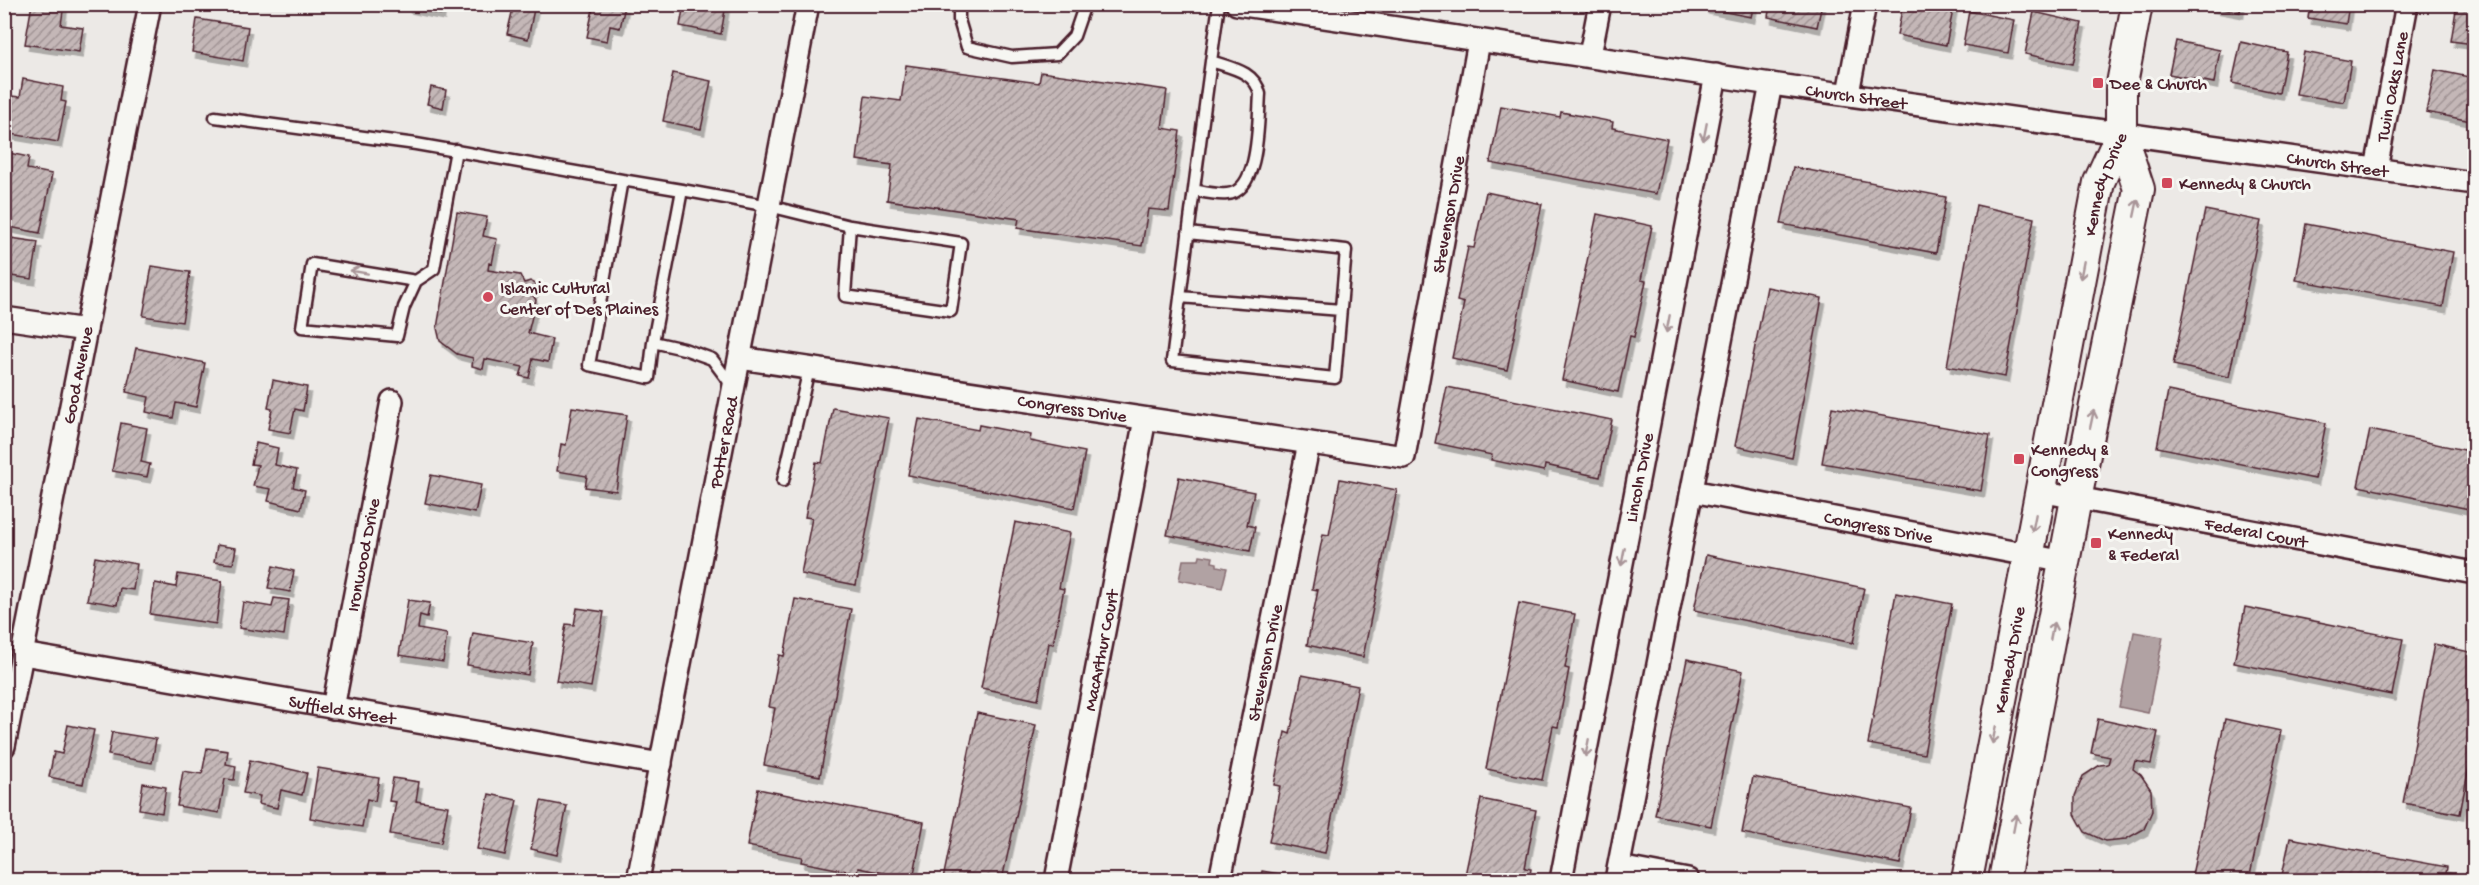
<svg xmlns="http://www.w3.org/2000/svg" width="2479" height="885" viewBox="0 0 2479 885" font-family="'Gochi Hand',sans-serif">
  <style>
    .water { fill: #b1a2a3; stroke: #886e73; stroke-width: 1.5 }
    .building { fill: url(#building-hatch); stroke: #4a1f2b; stroke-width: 1.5; filter: url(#shadow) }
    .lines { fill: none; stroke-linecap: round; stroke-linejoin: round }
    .lane-casing { stroke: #4a1f2b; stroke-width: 15 }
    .street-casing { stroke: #4a1f2b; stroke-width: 26 }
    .secondary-casing { stroke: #4a1f2b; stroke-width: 34 }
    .lane { stroke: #f6f6f2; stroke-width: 10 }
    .street { stroke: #f6f6f2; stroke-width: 21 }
    .secondary { stroke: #f6f6f2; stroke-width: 30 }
    .oneway { stroke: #a99598 }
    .poi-dot { fill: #d1495b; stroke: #f6f6f2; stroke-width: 2 }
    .labels { text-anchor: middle; stroke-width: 6; stroke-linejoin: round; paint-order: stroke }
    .poi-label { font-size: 18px; fill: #4a1f2b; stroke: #f6f6f2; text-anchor: start }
    .street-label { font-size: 18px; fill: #4a1f2b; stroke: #f6f6f2 }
  </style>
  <defs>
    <pattern id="building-hatch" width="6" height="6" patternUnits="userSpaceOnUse" patternTransform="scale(1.5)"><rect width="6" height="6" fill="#c4b7b7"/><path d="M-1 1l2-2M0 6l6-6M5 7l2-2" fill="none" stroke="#a19495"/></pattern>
    <filter id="shadow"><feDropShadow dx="3.5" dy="6" stdDeviation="0" flood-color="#0004"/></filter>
  </defs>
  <rect width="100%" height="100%" fill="#ece9e6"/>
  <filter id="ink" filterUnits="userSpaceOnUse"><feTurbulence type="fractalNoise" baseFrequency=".0167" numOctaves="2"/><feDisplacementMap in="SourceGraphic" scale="12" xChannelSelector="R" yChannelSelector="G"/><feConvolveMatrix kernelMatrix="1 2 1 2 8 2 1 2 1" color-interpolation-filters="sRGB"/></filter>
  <g filter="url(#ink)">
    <!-- water -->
    <path class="water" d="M1200 555 1213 557 1212 562 1217 563V566L1227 568 1222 588 1179 580 1183 560H1199Z
      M2134 632 2163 637 2148 713 2119 707Z"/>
    <!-- building -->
    <path class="building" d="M32 4H64L61 25 83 28 79 52 25 44Z
      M407 4H442L441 14 407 7Z
      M514 4H535L528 39 507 34Z
      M594 4 625 6 620 28 610 26 607 41 587 37Z
      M684 4H726L721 34 680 26Z
      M1705 4H1754L1751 17 1705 8Z
      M1770 4H1822L1817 27 1768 17Z
      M1903 4 1954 5 1946 45 1897 35Z
      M2198 4H2241L2240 12Z
      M2310 4H2349L2346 24 2308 18Z
      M2457 4H2474V44L2451 41Z
      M1969 11 2014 20 2008 53 1963 45Z
      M2034 12 2082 23 2073 64 2025 54Z
      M197 19 248 27 243 61 192 52Z
      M2176 41 2220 50 2214 83 2169 74Z
      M2241 42 2287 52 2279 93 2232 83Z
      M2304 52 2351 61 2344 102 2296 94Z
      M906 65 1039 83 1041 72 1167 90 1162 128 1180 131 1169 211 1148 209 1142 246 1017 228 1019 219 887 200 892 165 857 160 865 96 901 101Z
      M2435 70 2474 78V105L2471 121 2426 112Z
      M673 73 711 81 701 129 663 121Z
      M23 79 63 87 61 101 66 102 58 142 5 133 12 96 20 97Z
      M431 87 446 90 443 108 427 104Z
      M1501 106 1560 117 1561 112 1613 122 1612 128 1667 139 1656 194 1490 163Z
      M4 152 29 157 27 169 52 174 40 233 4 226Z
      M1793 167 1946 197 1936 253 1781 224Z
      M1486 192 1542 204 1507 370 1452 358 1464 303 1457 301 1468 247 1474 248Z
      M1976 205 2034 218 2005 377 1947 366Z
      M2205 210 2261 221 2229 377 2173 365Z
      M457 212 487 217 483 236 497 239 492 264 489 263 488 270 520 275 524 283 530 281 538 285 532 294 536 300 528 333 552 339 548 362 533 359 529 378 520 376 523 367 485 359 483 369 472 366 473 358 457 354 440 341 437 328Z
      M1597 214 1652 226 1641 280 1646 281 1634 337 1630 336 1618 392 1562 380Z
      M2306 224 2453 252 2443 307 2296 280Z
      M4 237 38 242 32 279 4 275Z
      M152 266 190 272 182 322 143 316Z
      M1767 287 1822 298 1792 458 1735 446Z
      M136 348 205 363 196 407 176 403 173 418 146 412 149 397 126 392Z
      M273 380 307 387 303 411 295 409 290 433 268 429 272 409 268 408Z
      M1447 387 1612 420 1600 477 1545 465 1544 471 1491 460 1492 455 1435 443Z
      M2168 391 2326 423 2315 479 2157 447Z
      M572 407 627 415 616 491 585 487 587 476 557 471 561 444 566 445Z
      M1832 407 1990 435 1981 491 1822 463Z
      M833 408 889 418 856 585 801 574 812 518 805 517 816 462 822 463Z
      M919 419 978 430 979 425 1031 435 1030 441 1085 452 1074 508 908 475Z
      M121 423 147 428 141 462 150 464 147 477 112 471Z
      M2370 430 2474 452V510L2358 486Z
      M256 443 278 448 275 465 297 470 293 487 305 490 301 509 268 501 271 489 253 486 258 465 251 464Z
      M431 475 481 485 475 513 425 503Z
      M1179 477 1254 492 1247 525 1255 527 1250 551 1167 535Z
      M1340 479 1397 490 1363 657 1307 645 1318 590 1312 589 1323 534 1329 535Z
      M1015 522 1070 533 1059 588 1064 589 1053 644 1049 643 1038 700 981 688Z
      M217 545 236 548 233 564 214 562Z
      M1706 555 1864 588 1853 643 1694 610Z
      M95 557 137 564 133 590 120 588 117 605 87 600Z
      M273 566 294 571 290 592 268 588Z
      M178 574 222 581 216 624 150 614 155 583 176 587Z
      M1896 593 1952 604 1924 754 1868 744Z
      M274 598 289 600 284 635 239 628 243 602 272 607Z
      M795 599 851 609 820 776 764 765 775 708 769 707 779 655 784 656Z
      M408 600 430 603 427 617 420 615 418 629 447 634 443 662 399 655Z
      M1519 603 1575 614 1565 668 1569 669 1558 727 1553 726 1542 780 1486 769Z
      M2245 607 2403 639 2392 695 2234 663Z
      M577 608 604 612 591 687 556 681 566 624 574 625Z
      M473 633 533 643 528 675 467 665Z
      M2434 644 2474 653V740L2460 814 2403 803Z
      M1687 659 1743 671 1711 826 1655 815Z
      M1302 675 1358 686 1325 853 1269 842 1280 786 1274 785 1285 732 1290 734Z
      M977 713 1036 725 1002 880H951L943 879Z
      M2098 719 2158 732 2151 764 2135 761 2133 769 2141 775 2151 790 2152 811 2144 829 2126 839 2105 841 2085 832 2075 814V796L2083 776 2100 765 2108 764 2110 757 2091 753Z
      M2225 719 2281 731 2249 880H2216L2192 875Z
      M68 725 94 730 83 784 49 777 54 752 62 754Z
      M112 732 156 739 152 763 108 755Z
      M207 748 228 751 226 764 236 766 234 780 225 779 219 813 177 806 183 771 202 774Z
      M250 760 307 773 302 795 281 790 277 808 258 804 260 796 243 793Z
      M318 768 379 778 375 801 367 799 362 827 310 818Z
      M1753 777 1911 808 1900 864 1742 833Z
      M393 778 419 782 416 801 448 806 441 843 390 834 396 802 389 801Z
      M143 783 166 787 162 813 139 809Z
      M758 789 924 822 913 879 858 868 857 873 801 862 802 857 747 846Z
      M489 794 517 800 505 855 477 849Z
      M1481 799 1536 810 1525 868 1531 869 1529 880H1464Z
      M541 801 567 806 557 855 531 849Z
      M2290 838 2447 867 2445 880H2281Z
      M1262 871 1313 880H1260Z"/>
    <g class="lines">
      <defs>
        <path id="lane" d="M959 4V20L967 47 1012 57 1057 54 1074 36 1085 4
          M215 117 416 144 622 180
          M1194 190C1204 192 1216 195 1227 194 1260 192 1258 119 1260 94 1255 71 1231 68 1211 61
          M1188 233 1346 250 1335 378 1172 361C1187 242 1202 123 1219 4
          M416 281 312 264 302 327 397 336 404 307 416 281 434 269 456 150
          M1180 297 1341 310
          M653 342 649 378 589 365 622 180 682 190
          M733 387 712 359 684 349 653 342 682 190 769 206 850 226 961 243 951 311 845 296 850 226
          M783 481 809 369"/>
        <g id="street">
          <path id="s1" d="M1237 4 1771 84 2474 183"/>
          <path d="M1590 55 1600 4"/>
          <path d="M1848 93 1865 4"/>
          <path id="s2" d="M2376 169 2407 4"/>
          <path d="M4 318 86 330"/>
          <path id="s3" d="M740 358 1404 457 1479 41"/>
          <path id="s4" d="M1692 491 2065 562"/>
          <path id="s5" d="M2040 491 2474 573"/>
          <path id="s6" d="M23 654 661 764"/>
          <path id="s7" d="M333 708 392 401"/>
          <path id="s8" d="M4 746 150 4"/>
          <path d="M1619 867 1688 880"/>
          <path id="s9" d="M638 880 808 4"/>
          <path id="s10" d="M1056 880 1145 419"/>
          <path id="s11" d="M1220 880 1309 443"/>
          <path id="s12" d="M1561 880 1716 75"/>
          <path d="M1616 880 1771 84"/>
        </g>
        <g id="secondary">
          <path id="s13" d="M1967 880 2099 182 2121 134"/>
          <path d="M2004 880 2076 499 2139 189 2121 134V89L2137 4"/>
        </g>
      </defs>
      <!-- lane casing -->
      <use href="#lane" class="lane-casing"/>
      <!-- street casing -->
      <use href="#street" class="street-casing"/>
      <!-- secondary casing -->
      <use href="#secondary" class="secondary-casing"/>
      <!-- lane -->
      <use href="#lane" class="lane"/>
      <!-- street -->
      <use href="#street" class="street"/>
      <!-- secondary -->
      <use href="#secondary" class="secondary"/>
    </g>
    <!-- one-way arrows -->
    <defs><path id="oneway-shaft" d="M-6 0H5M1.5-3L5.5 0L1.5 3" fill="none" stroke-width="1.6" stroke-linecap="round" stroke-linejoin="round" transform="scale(1.5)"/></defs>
    <g class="oneway">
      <use href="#oneway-shaft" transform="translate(1705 132) rotate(101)"/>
      <use href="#oneway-shaft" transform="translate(2136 208) rotate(-78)"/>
      <use href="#oneway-shaft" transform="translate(2082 270) rotate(101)"/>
      <use href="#oneway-shaft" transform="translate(359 272) rotate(-170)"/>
      <use href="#oneway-shaft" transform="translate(1668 324) rotate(101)"/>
      <use href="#oneway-shaft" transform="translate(2092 419) rotate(-78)"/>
      <use href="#oneway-shaft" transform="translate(2034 523) rotate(101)"/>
      <use href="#oneway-shaft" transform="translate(1623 557) rotate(101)"/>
      <use href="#oneway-shaft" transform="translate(2052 631) rotate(-79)"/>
      <use href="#oneway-shaft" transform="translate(1994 735) rotate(101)"/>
      <use href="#oneway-shaft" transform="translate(1587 748) rotate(101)"/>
      <use href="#oneway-shaft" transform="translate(2015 823) rotate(-79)"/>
    </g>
  </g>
  <!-- markers -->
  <g class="poi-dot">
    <rect x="2092" y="77" width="12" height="12" rx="3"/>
    <rect x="2161" y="177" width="12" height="12" rx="3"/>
    <circle cx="488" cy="297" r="6"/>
    <rect x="2013" y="453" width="12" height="12" rx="3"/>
    <rect x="2090" y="537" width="12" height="12" rx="3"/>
  </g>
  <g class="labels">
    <!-- poi labels -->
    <g class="poi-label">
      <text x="2110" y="89">Dee &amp; Church</text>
      <text x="2179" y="189">Kennedy &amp; Church</text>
      <text x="500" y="293">Islamic Cultural<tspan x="500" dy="21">Center of Des Plaines</tspan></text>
      <text x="2031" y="455">Kennedy &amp;<tspan x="2031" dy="21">Congress</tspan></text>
      <text x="2108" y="539">Kennedy<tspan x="2108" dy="21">&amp; Federal</tspan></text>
    </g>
    <!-- street labels -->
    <g class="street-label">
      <text dy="6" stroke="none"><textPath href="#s2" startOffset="84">Twin Oaks Lane</textPath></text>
      <text dy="6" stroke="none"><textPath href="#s1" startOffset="626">Church Street</textPath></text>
      <text dy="6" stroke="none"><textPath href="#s1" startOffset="1112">Church Street</textPath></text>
      <text dy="6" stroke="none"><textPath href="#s13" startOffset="710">Kennedy Drive</textPath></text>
      <text dy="6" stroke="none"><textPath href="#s3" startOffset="918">Stevenson Drive</textPath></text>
      <text dy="6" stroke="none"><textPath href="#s8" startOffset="378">Good Avenue</textPath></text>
      <text dy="6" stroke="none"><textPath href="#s3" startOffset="336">Congress Drive</textPath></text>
      <text dy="6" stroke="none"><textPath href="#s9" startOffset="446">Potter Road</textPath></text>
      <text dy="6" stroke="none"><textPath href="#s12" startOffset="410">Lincoln Drive</textPath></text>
      <text dy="6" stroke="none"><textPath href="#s4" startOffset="190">Congress Drive</textPath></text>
      <text dy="6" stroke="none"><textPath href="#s5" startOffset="220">Federal Court</textPath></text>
      <text dy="6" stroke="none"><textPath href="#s7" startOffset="156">Ironwood Drive</textPath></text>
      <text dy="6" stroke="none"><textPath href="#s10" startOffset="234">MacArthur Court</textPath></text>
      <text dy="6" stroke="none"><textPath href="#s13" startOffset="224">Kennedy Drive</textPath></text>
      <text dy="6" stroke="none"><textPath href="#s11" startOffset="222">Stevenson Drive</textPath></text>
      <text dy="6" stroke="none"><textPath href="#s6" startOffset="324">Suffield Street</textPath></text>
    </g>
  </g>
  <!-- margin -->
  <rect width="2479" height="885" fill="none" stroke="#f6f6f2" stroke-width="24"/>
  <rect x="12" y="12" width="2455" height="861" fill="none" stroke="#4a1f2b" stroke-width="2" filter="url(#ink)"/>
</svg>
